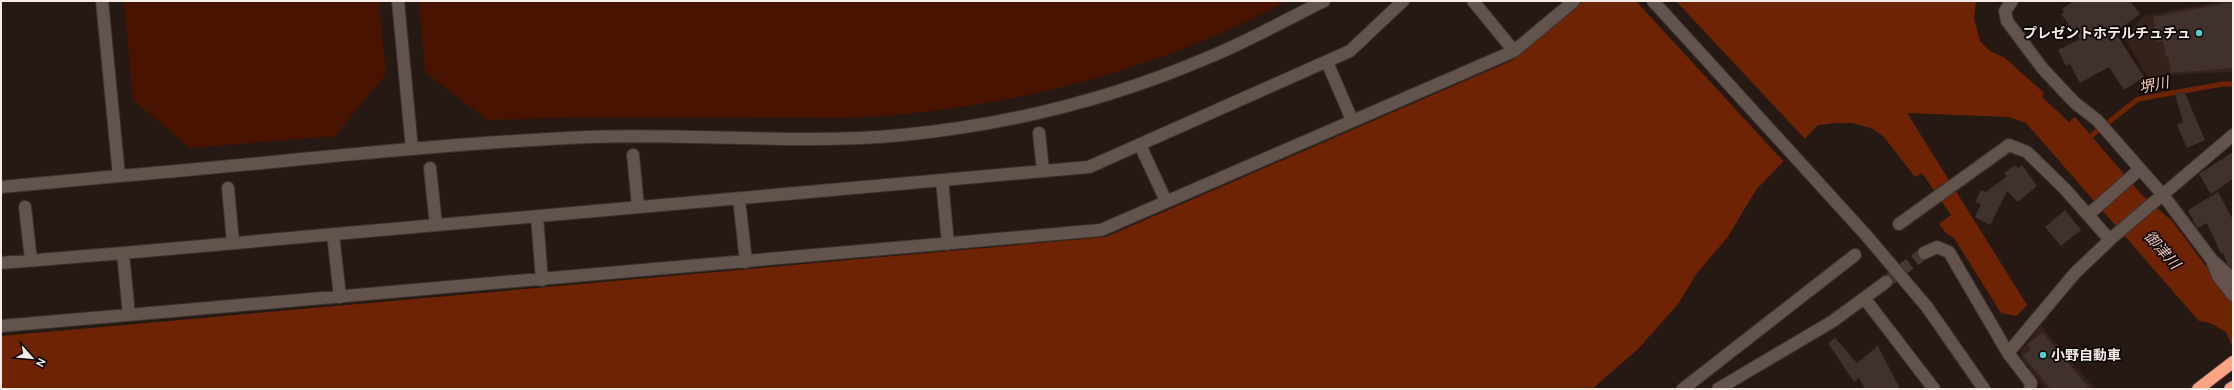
<svg xmlns="http://www.w3.org/2000/svg" width="2234" height="390" viewBox="0 0 2234 390" font-family="'DM Sans','Noto Sans JP',sans-serif">
  <style>
    .built { fill: #35221b }
    .green { fill: #481300 }
    .water { fill: #6e2404 }
    .pier { fill: #261914 }
    .lines { fill: none; stroke-linecap: round; stroke-linejoin: round }
    .stream { stroke: #6e2404; stroke-width: 5 }
    .building { fill: #40312c }
    .minor-tunnel { stroke: #453934; stroke-width: 12; stroke-dasharray: 12 6; stroke-linecap: butt }
    .minor-casing { stroke: #3c3230; stroke-width: 14 }
    .highway-casing { stroke: #3c3230; stroke-width: 14 }
    .minor { stroke: #63534d; stroke-width: 12 }
    .highway { stroke: #fda283; stroke-width: 12 }
    .poi-dot { fill: #54cdc6; stroke: #0b0604; stroke-width: 1.5 }
    .labels { text-anchor: middle; stroke-width: 3.5; stroke-linejoin: round; paint-order: stroke }
    .poi-label { font-size: 14px; font-weight: bold; fill: #f5ece8; stroke: #0b0604; text-anchor: end }
    .water-label { font-size: 15px; font-style: italic; fill: #f5c7b7; stroke: #0b0604 }
  </style>
  <rect width="100%" height="100%" fill="#261914"/>
  <!-- built -->
  <path class="built" d="M2224 1H2233V72L2169 75 2149 80 2124 36 2144 16Z
    M2041 326 2095 389H2046L2021 358V351Z"/>
  <!-- green -->
  <path class="green" d="M124 1H379L386 74 335 136 190 148 133 100Z
    M419 1H1287C1153 73 997 112 845 118L591 117 487 120 425 72Z"/>
  <!-- water -->
  <path class="water" d="M1584 1H1976L1974 19 1980 41 1990 51 2005 58 2044 93 2042 97 2069 122 2075 117 2142 195 2172 221 2233 302V348L2226 332 2210 323 2199 321 2026 123 2009 117 1907 113 2027 305 2017 316 2001 313 1954 238 1946 233 1939 224 1951 215 1922 173 1915 177 1884 137 1871 128 1852 123H1835L1818 125 1756 190 1727 238 1697 273 1678 304 1638 349 1592 389H1V336L1106 237 1513 60Z"/>
  <!-- pier -->
  <path class="pier" d="M1636 1H1676L1806 140 1784 162Z"/>
  <g class="lines">
    <!-- stream -->
    <path class="stream" d="M2091 136 2138 99 2223 84H2233"/>
  </g>
  <!-- building -->
  <path class="building" d="M2073 1H2130L2140 14 2115 32 2144 77 2124 90 2109 67 2080 83 2070 64 2066 66 2058 50 2080 39 2061 14 2064 12 2062 9Z
    M2233 2V68L2171 73 2168 57H2166L2163 41 2157 42 2153 17Z
    M2184 91 2205 140 2187 148 2177 125 2183 122 2175 94Z
    M2233 152V179L2211 194 2199 174Z
    M2015 165 2018 168 2022 165 2037 186 2018 202 2007 191 1990 225 1975 217 1981 204 1975 202 1981 190 1986 192 2007 176 2004 173Z
    M2218 192 2233 220V269L2228 265 2223 253 2221 254 2207 223 2197 228 2188 210Z
    M2065 210 2081 230 2061 246 2045 227Z
    M2042 333 2046 337 2090 389H2051L2023 356 2031 349 2027 345Z
    M1835 338 1857 363 1878 346 1900 389H1865L1859 378 1854 382 1828 343Z"/>
  <g class="lines">
    <!-- minor-tunnel -->
    <path class="minor-tunnel" d="M1886 282 1924 253"/>
    <defs>
      <path id="minor" d="M398 1 412 149
        M1473 1 1514 51
        M1653 1 1865 234 1927 307 1984 389
        M2012 1 2005 11 2007 21 2043 69 2075 103 2097 120 2163 195 2212 260 2233 279
        M1327 62 1352 120
        M1039 133 1043 170
        M1140 145 1166 201
        M633 155 638 206
        M430 168 436 225
        M119 176C275 163 431 144 587 137 692 133 798 145 902 135 1006 125 1111 99 1207 58 1247 42 1285 20 1324 1
        M942 180 948 244
        M1 187 119 176 102 1
        M228 188 233 242
        M739 199 746 262
        M25 207 31 260
        M2088 215 2140 169
        M537 217 542 280
        M1899 224 2009 145 2027 152 2065 189 2110 240
        M333 234 340 297
        M123 253 129 315
        M1924 253 1937 247 1949 252 2008 353
        M1 263 123 253 1089 167 1350 51 1403 1
        M2213 263 2218 276 2233 295
        M1865 299 1934 389
        M1 326 1101 230 1514 51 1574 1
        M1683 389 1855 255
        M1718 389 1833 321 1886 282
        M2030 389 2031 383 2008 353 2075 273 2114 236 2233 135"/>
      <path id="highway" d="M2198 389 2233 362
        M2230 389 2233 387"/>
    </defs>
    <!-- minor casing -->
    <use href="#minor" class="minor-casing"/>
    <!-- highway casing -->
    <use href="#highway" class="highway-casing"/>
    <!-- minor -->
    <use href="#minor" class="minor"/>
    <!-- highway -->
    <use href="#highway" class="highway"/>
  </g>
  <!-- markers -->
  <g class="poi-dot">
    <circle cx="2199" cy="33" r="4"/>
    <circle cx="2043" cy="355" r="4"/>
  </g>
  <g class="labels">
    <!-- poi labels -->
    <g class="poi-label">
      <text x="2191" y="38">プレゼントホテルチュチュ</text>
      <text x="2051" y="360" text-anchor="start">小野自動車</text>
    </g>
    <!-- water labels -->
    <g class="water-label">
      <text transform="translate(2154 85) rotate(-12)" y="5">堺川</text>
      <text transform="translate(2162 250) rotate(48)" y="5">御津川</text>
    </g>
  </g>
  <!-- border -->
  <rect width="2234" height="390" fill="none" stroke="#f5ece8" stroke-width="4"/>
  <!-- north arrow -->
  <g transform="translate(32 358) rotate(117)" stroke="#0b0604" stroke-width="3" paint-order="stroke">
  <path d="M0-3L7 15L0 10L-7 15Z" fill="#f5ece8"/>
  <text y="-6" font-size="11" font-weight="bold" text-anchor="middle" fill="#f5ece8">N</text>
  </g>
</svg>
